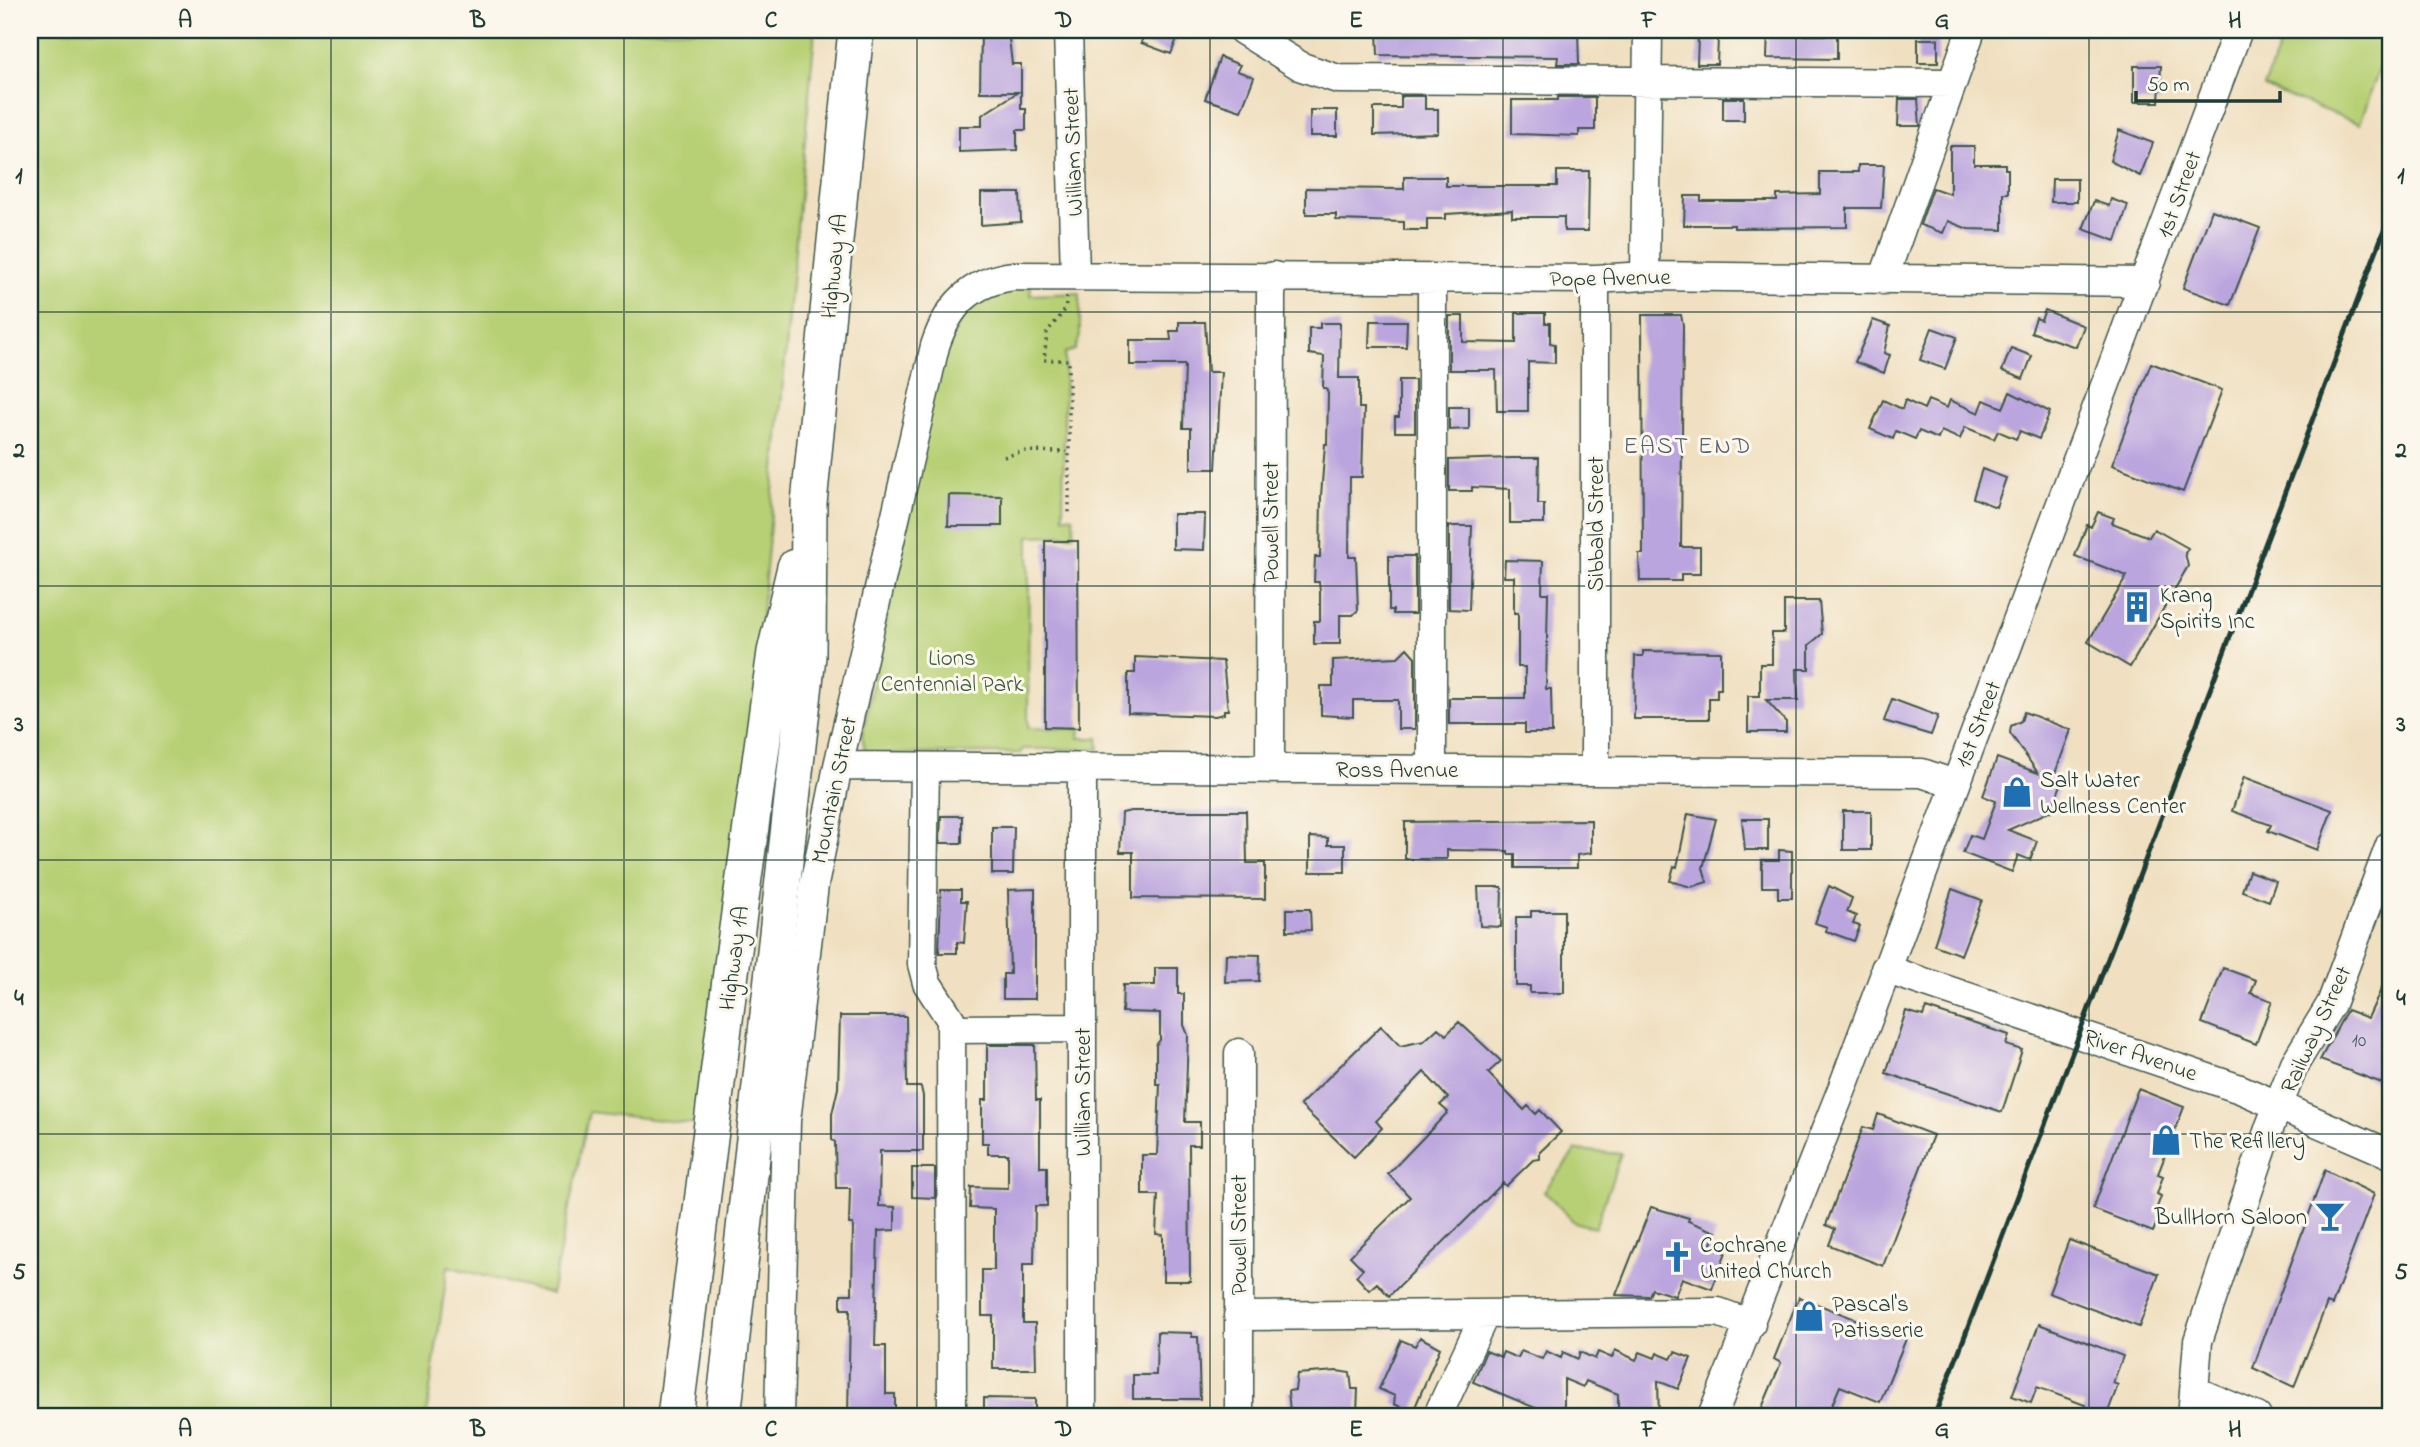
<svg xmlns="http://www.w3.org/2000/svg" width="2420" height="1447" viewBox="0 0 2420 1447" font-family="'Indie Flower',sans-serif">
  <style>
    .green { fill: #b7d075; stroke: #6b8654; stroke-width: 2 }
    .building { fill: #bba5de }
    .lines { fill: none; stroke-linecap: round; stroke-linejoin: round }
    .minor-casing { stroke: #3e5549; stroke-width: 31 }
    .major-casing { stroke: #3e5549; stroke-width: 38 }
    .path { stroke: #3e5549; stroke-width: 3.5; stroke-dasharray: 2 5; stroke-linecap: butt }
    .minor { stroke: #fff; stroke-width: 28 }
    .major { stroke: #fff; stroke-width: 35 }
    .rail { stroke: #1f3d34; stroke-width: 5 }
    .grid { fill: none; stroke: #1f3d34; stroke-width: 2; stroke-opacity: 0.55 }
    .labels { text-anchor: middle; stroke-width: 6; stroke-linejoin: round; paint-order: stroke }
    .number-label { font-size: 19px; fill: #46575e }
    .street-label { font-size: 23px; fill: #1f3d34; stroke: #fbf7ec }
    .poi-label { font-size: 23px; fill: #1f3d34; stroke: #fbf7ec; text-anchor: start }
    .park-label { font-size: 23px; fill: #3d5a41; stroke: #fbf7ec }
    .neighbourhood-label { font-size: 24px; letter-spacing: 2px; fill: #566170; stroke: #fbf7ec }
    .neatline { fill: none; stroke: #1f3d34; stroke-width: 2.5 }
    .grid-label { font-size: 23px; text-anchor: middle; font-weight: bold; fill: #1f3d34 }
  </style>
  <rect width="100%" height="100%" fill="#fbf7ec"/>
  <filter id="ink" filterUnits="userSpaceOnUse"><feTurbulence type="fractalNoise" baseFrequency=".0143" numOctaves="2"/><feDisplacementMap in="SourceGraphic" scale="14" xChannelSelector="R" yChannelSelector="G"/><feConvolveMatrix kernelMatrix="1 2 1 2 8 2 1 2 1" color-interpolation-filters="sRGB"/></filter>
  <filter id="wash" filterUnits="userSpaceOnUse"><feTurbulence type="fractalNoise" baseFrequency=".00686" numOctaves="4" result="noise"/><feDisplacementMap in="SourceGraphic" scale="28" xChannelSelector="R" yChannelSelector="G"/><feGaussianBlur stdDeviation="1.57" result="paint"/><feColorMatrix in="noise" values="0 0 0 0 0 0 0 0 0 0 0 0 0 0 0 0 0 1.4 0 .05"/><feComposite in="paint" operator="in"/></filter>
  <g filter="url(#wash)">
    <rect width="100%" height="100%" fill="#f0e0c1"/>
    <!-- green -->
    <path class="green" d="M30 30H815L750 745 705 1125 589 1112 551 1294 448 1266 426 1417H30Z
      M2285 30H2372L2390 37 2360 124 2264 87Z
      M1031 286 1030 295 1080 293V336L1075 350 1065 353 1063 516 1073 517 1074 535 1029 536 1028 728 1080 729 1079 738H1098L1099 749H1022L1021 753 869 754 865 750 862 736 938 366 963 315 992 290Z
      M1576 1150 1621 1154 1595 1228 1574 1222 1544 1191Z"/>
    <g id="blocks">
      <!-- building -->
      <path class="building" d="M981 30H1008L1012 64H1021V109H1026V130H1017V150L959 152V126H982V115L1018 92H980Z
        M1146 30H1163L1178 36 1171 54 1141 43Z
        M1481 30 1578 31 1579 64H1557L1558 57 1378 55 1377 31 1481 33Z
        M1768 30H1801V35H1837V59L1767 58Z
        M1698 37H1718L1717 64H1697Z
        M1918 39H1938V63H1918Z
        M1220 57 1240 65 1237 71 1254 77 1241 111 1205 99Z
        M2134 66H2161L2159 102H2134Z
        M1401 96H1425V109H1438V133L1374 135V108H1401Z
        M1558 97H1595V130H1579V136L1512 134V100H1558Z
        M1723 98H1744V120H1723Z
        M1899 99H1918L1920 126H1898Z
        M1310 110H1337V136H1310Z
        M2119 130 2153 143 2140 176 2110 161Z
        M1950 146H1974V164H2005V169H2008V193H2003V230L1968 229 1948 221 1943 233 1920 225 1933 188 1950 194Z
        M1858 165H1884L1881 208H1847V227L1734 228V225H1684L1685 196H1701V201H1777V195L1820 194V172H1858Z
        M1557 171H1589L1588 231H1564V217H1512V210L1446 214V219H1427V230H1404V222L1336 220V214H1306V188L1404 189V177H1446V186H1557Z
        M2052 179H2077V202H2051Z
        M981 193H1020L1021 222 981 225Z
        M2111 199 2128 205 2116 241 2083 229 2094 201 2109 206Z
        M2212 210 2260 228 2230 305 2183 288Z
        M2045 310 2084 326 2076 347 2031 332 2036 318 2041 320Z
        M1516 313H1545V323H1550V343L1555 344V363L1528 362V411H1497L1496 370H1449V316H1463V342L1516 343Z
        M1642 315H1681L1683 325 1681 547H1700V574H1681V581H1640L1639 554H1643Z
        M1873 320 1890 326 1884 353 1890 355 1884 373 1855 362Z
        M1370 321H1407L1406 347H1369Z
        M1179 322H1205L1208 372H1221L1216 469H1191V428H1183L1185 365H1130V340H1171L1170 331H1179Z
        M1320 323H1340L1339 378H1359V408H1364L1362 477H1350L1349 557H1356L1358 610 1353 615H1340V644H1314V621H1320V591L1319 582H1314L1315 557H1320L1321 496 1325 444H1327L1328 394 1326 388H1323L1324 356 1309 354V328H1320Z
        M1932 328 1957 337 1945 369 1920 360Z
        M2011 348 2032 356 2023 379 2002 371Z
        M2151 363 2222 390 2183 492 2112 465Z
        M1399 380H1415V432H1395V417H1399Z
        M2010 392 2050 412 2039 439 2020 431 2016 439 1998 431 1994 439 1965 427 1960 439 1941 431 1938 439 1919 431 1915 439 1896 431 1893 439 1870 429 1883 400 1902 409 1905 400 1924 409 1928 400 1947 408 1950 400 1979 413 1984 400 2003 408Z
        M1449 407H1469V429L1449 430Z
        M1512 458H1539L1538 504H1544V523H1510V489L1472 487V491H1449V460Z
        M1982 469 2006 478 1996 507 1973 498Z
        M949 495 1002 496V526H948Z
        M2098 512 2114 518 2112 523 2149 537 2154 529 2188 548 2185 553 2188 566 2130 667 2088 642 2127 576 2075 556 2087 525 2091 527Z
        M1173 514H1205L1204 550 1173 549Z
        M1449 526H1472L1469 610 1449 609Z
        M1045 541H1078L1079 728 1045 727Z
        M1389 556H1415V614H1393V610H1389Z
        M1505 560 1543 561 1542 593H1548L1546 689H1551L1552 733H1525V724H1449V698H1525V667H1518V613H1514V577H1504Z
        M1784 601H1819L1822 634 1809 645V669H1797L1798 700H1766L1786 722V732H1748V696H1760V664H1772V633H1784Z
        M1407 648 1415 657V729H1398V700H1353V717L1321 715V686H1333V660L1398 657Z
        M1643 651 1721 652V689H1717V698H1709V719H1634L1635 656H1643Z
        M1135 657 1223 661 1228 710H1224V714L1215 716 1128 713V673H1135Z
        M1892 699 1938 716 1931 735 1884 721Z
        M2024 712 2071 730 2053 779 2062 782 2051 811 2008 830 2037 841 2030 860 2018 855 2012 872 1963 853 1970 835 1982 839 1996 801 1983 796 1997 758 2038 773 2010 733 2011 726 2021 721Z
        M2244 777 2332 810 2317 850 2268 831 2271 825 2232 811Z
        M1131 811H1246L1247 863H1265V899L1133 898V852H1120L1122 813Z
        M1843 811H1871V850H1843Z
        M1688 814 1716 819 1703 868 1707 882 1691 887 1670 881 1674 866 1677 867Z
        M941 816H962V843H940Z
        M1742 819H1768V850H1745Z
        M1591 820V853L1577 855V868H1515V854H1508V851L1447 850V859H1405V822Z
        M992 827H1014L1013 874H992Z
        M1310 837 1328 838V845H1345V872H1310Z
        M1779 850 1792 851V898H1778V887H1762V860H1779Z
        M2249 871 2276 881 2269 901 2242 891Z
        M1829 886 1852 898 1847 912 1856 916 1853 924 1860 926 1854 941 1826 931 1827 927 1815 923Z
        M1478 887H1502L1501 927 1480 926Z
        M1035 889V999H1003V974H1010L1008 890Z
        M1952 889 1982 900 1961 955 1934 945Z
        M941 890H961V901H967L964 943 957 942V953H939Z
        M1287 909H1310L1311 930 1287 931Z
        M1531 911H1564V993H1530V986H1516V917H1531Z
        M1226 954 1260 955 1259 981 1225 982Z
        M1155 968H1178V994H1184V1025L1188 1035 1185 1122H1200V1145H1189L1190 1281H1163V1235L1156 1234 1158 1195H1142V1155H1157L1160 1084H1156V1045L1160 1040V1013L1122 1012 1123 985H1155Z
        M2223 968 2256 980 2251 993 2272 1001 2256 1044 2202 1023Z
        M2390 970V1086L2320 1060 2347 1010 2368 1018Z
        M1926 1008 2009 1035 2006 1045 2022 1050 2002 1112 1886 1073 1906 1011 1923 1016Z
        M840 1016H906L907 1087H921L923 1096V1151H880L879 1206 895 1207V1230L878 1231 875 1346H886V1394H895V1417H848L850 1309H841V1294H852L853 1224H849L850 1188H836L835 1142 832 1140V1114L838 1088Z
        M1459 1022 1501 1061 1488 1073 1524 1110 1528 1106 1536 1114 1540 1110 1561 1132 1540 1152V1159L1533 1160 1506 1186 1503 1183 1490 1196 1389 1296 1377 1283 1369 1290 1356 1276 1363 1269 1350 1256 1410 1197 1388 1174 1448 1112 1440 1105 1448 1098 1424 1072 1376 1121 1382 1128 1354 1157 1300 1105 1381 1026 1400 1046 1424 1041 1438 1028 1446 1035Z
        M987 1045H1035L1036 1100H1040V1167H1047V1206H1035L1034 1264H1023V1323H1035L1036 1369H993V1316H982V1270H994V1209L970 1208 971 1187 1008 1188V1154H988V1143H982V1100H987Z
        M2138 1089 2184 1107 2158 1174 2163 1176 2157 1194 2161 1196 2155 1213 2160 1215 2153 1232 2093 1209Z
        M1878 1114 1933 1135 1883 1266 1829 1245 1835 1229 1826 1225 1863 1127 1873 1130Z
        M912 1168H935V1198L912 1197Z
        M2325 1170 2374 1194 2332 1305 2327 1303 2294 1387 2253 1368Z
        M1651 1207 1689 1218 1688 1221 1716 1232 1710 1246 1726 1252 1712 1289 1682 1278 1675 1296 1652 1289 1649 1296 1616 1295Z
        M2069 1240 2159 1274 2139 1327 2049 1293Z
        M1799 1297 1906 1339 1880 1402 1840 1386 1827 1417H1758L1781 1363 1774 1359Z
        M2039 1324 2123 1356 2113 1383 2118 1385 2106 1417H2080L2085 1405 2037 1387 2031 1403 2012 1396Z
        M1157 1332 1192 1333V1337H1198L1200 1399H1133V1375H1156Z
        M1420 1337 1440 1348 1413 1412 1394 1404 1395 1396 1379 1389 1401 1340 1415 1346Z
        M1615 1350 1636 1360 1640 1352 1655 1358 1657 1353 1671 1359 1675 1352 1691 1358 1678 1389 1658 1381 1659 1417H1618V1394L1586 1381 1583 1387 1564 1379V1417H1557L1473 1382 1486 1351 1501 1357 1503 1352 1518 1358 1521 1351 1542 1359 1546 1351 1561 1358 1563 1352 1578 1359 1580 1352 1595 1359 1598 1352 1612 1358Z
        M1337 1371 1350 1373 1352 1389H1358L1357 1413 1290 1411 1288 1391 1295 1390 1297 1374Z
        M984 1398 1035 1399V1417H984Z"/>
    </g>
  </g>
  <g filter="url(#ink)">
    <use href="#blocks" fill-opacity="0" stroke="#3e5549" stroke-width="2"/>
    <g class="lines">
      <defs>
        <path id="minor" d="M1068 30 1075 275
          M1242 30 1302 67 1338 79 1952 83
          M1645 276 1648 30
          M1432 278V770
          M1883 280 1971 30
          M838 766 1922 773 1954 784
          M925 767 922 964 927 983 951 1020 952 1417
          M1270 769 1271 294 1274 276
          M1595 769V279
          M1885 969 2240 1089 2390 1154
          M951 1029 1082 1028
          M1238 1316 1718 1312 1751 1324
          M2195 1391 2257 1417
          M779 1417 786 1121 814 885 838 766 935 346C948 306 971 281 1014 276L1595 279 1645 276 2145 282
          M1082 1417V767
          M1239 1417V1053
          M1437 1417 1485 1314
          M1712 1417 1842 1089 2238 30
          M2192 1417 2198 1341 2270 1126 2295 1063 2331 1004 2390 845"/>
        <path id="major" d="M675 1417 731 972 775 652 795 567
          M723 1417 808 656 809 503 856 30"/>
      </defs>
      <!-- minor casing -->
      <use href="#minor" class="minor-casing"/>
      <!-- major casing -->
      <use href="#major" class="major-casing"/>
      <!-- path -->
      <path class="path" d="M1067 297 1065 310 1047 332 1044 360H1069V515
        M1004 457 1024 451 1067 452"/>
      <!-- minor -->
      <use href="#minor" class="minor"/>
      <!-- major -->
      <use href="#major" class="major"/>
      <!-- rail -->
      <path class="rail" d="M1934 1417 2390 215"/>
    </g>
  </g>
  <!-- grid -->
  <path class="grid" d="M331 30V1417M624 30V1417M917 30V1417M1210 30V1417M1503 30V1417M1796 30V1417M2089 30V1417M30 312H2390M30 586H2390M30 860H2390M30 1134H2390"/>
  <!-- icons -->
  <defs>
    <symbol id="building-bare" viewBox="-9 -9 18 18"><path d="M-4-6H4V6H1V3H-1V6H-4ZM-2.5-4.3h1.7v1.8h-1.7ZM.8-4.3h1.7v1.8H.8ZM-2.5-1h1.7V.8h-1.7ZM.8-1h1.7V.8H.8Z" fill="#1f6fb2" stroke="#fbf7ec" stroke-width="2.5" paint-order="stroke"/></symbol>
    <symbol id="shop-bare" viewBox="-9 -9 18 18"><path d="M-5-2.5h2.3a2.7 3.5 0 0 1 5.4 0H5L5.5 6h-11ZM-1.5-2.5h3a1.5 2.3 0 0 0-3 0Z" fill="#1f6fb2" stroke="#fbf7ec" stroke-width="2.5" paint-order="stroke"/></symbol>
    <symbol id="bar-bare" viewBox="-9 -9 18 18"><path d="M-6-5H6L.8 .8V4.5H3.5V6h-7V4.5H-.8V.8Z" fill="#1f6fb2" stroke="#fbf7ec" stroke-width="2.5" paint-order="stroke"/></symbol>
    <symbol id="church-bare" viewBox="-9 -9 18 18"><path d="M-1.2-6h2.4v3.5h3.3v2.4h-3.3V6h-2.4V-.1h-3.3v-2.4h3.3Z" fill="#1f6fb2" stroke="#fbf7ec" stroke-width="2.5" paint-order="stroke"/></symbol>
  </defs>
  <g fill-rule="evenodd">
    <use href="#building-bare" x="2115" y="585" width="44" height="44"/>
    <use href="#shop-bare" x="1995" y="770" width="44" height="44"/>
    <use href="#shop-bare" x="2144" y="1118" width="44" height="44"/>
    <use href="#bar-bare" x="2308" y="1194" width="44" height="44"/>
    <use href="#church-bare" x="1655" y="1235" width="44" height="44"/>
    <use href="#shop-bare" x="1787" y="1294" width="44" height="44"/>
  </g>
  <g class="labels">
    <!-- number labels -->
    <g class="number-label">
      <text x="2359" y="1046">10</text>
    </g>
    <!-- street labels -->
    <g class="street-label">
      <text transform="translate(1072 152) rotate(-92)" y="8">William Street</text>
      <text transform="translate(2178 194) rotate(-70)" y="8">1st Street</text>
      <text transform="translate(833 266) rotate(-84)" y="8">Highway 1A</text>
      <text transform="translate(1610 277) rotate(-1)" y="8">Pope Avenue</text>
      <text transform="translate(1270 522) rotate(-90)" y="8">Powell Street</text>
      <text transform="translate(1595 524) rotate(-90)" y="8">Sibbald Street</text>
      <text transform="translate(1977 724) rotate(-69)" y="8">1st Street</text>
      <text x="1397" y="777">Ross Avenue</text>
      <text transform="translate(833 790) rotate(-78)" y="8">Mountain Street</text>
      <text transform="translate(733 958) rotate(-82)" y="8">Highway 1A</text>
      <text transform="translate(2315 1029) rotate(-65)" y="8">Railway Street</text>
      <text transform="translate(2141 1054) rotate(19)" y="8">River Avenue</text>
      <text transform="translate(1082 1092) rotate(-90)" y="8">William Street</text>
      <text transform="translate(1238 1235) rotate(-90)" y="8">Powell Street</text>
    </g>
    <!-- poi labels -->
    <g class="poi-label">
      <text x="2160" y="602">Krang<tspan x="2160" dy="26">Spirits Inc</tspan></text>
      <text x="2040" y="787">Salt Water<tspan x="2040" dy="26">Wellness Center</tspan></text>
      <text x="2189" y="1148">The Refillery</text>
      <text x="2307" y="1224" text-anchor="end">BullHorn Saloon</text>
      <text x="1700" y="1252">Cochrane<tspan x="1700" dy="26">United Church</tspan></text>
      <text x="1832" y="1311">Pascal's<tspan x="1832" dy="26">Patisserie</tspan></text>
    </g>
    <!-- park labels -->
    <g class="park-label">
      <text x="952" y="665">Lions<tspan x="952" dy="26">Centennial Park</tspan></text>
    </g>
    <!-- neighbourhood labels -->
    <g class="neighbourhood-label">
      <text x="1688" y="453">EAST END</text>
    </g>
  </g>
  <!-- margin -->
  <rect width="2420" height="1447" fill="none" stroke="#fbf7ec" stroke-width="77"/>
  <!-- scale -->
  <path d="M2136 91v10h144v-10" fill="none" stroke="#1f3d34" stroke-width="3.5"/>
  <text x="2147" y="91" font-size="21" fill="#1f3d34" stroke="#fbf7ec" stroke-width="5" paint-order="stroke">50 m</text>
  <rect x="38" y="38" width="2344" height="1370" class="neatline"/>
  <g class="grid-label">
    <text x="185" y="27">A</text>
    <text x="478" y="27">B</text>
    <text x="771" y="27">C</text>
    <text x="1064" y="27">D</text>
    <text x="1356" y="27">E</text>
    <text x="1649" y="27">F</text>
    <text x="1942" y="27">G</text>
    <text x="2235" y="27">H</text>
    <text x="19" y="183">1</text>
    <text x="2401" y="183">1</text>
    <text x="19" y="457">2</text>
    <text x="2401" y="457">2</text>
    <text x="19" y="731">3</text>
    <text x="2401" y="731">3</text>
    <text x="19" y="1005">4</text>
    <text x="2401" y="1005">4</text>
    <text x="19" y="1279">5</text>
    <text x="2401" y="1279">5</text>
    <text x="185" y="1436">A</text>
    <text x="478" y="1436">B</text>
    <text x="771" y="1436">C</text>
    <text x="1064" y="1436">D</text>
    <text x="1356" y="1436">E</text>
    <text x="1649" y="1436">F</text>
    <text x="1942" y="1436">G</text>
    <text x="2235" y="1436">H</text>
  </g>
</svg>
